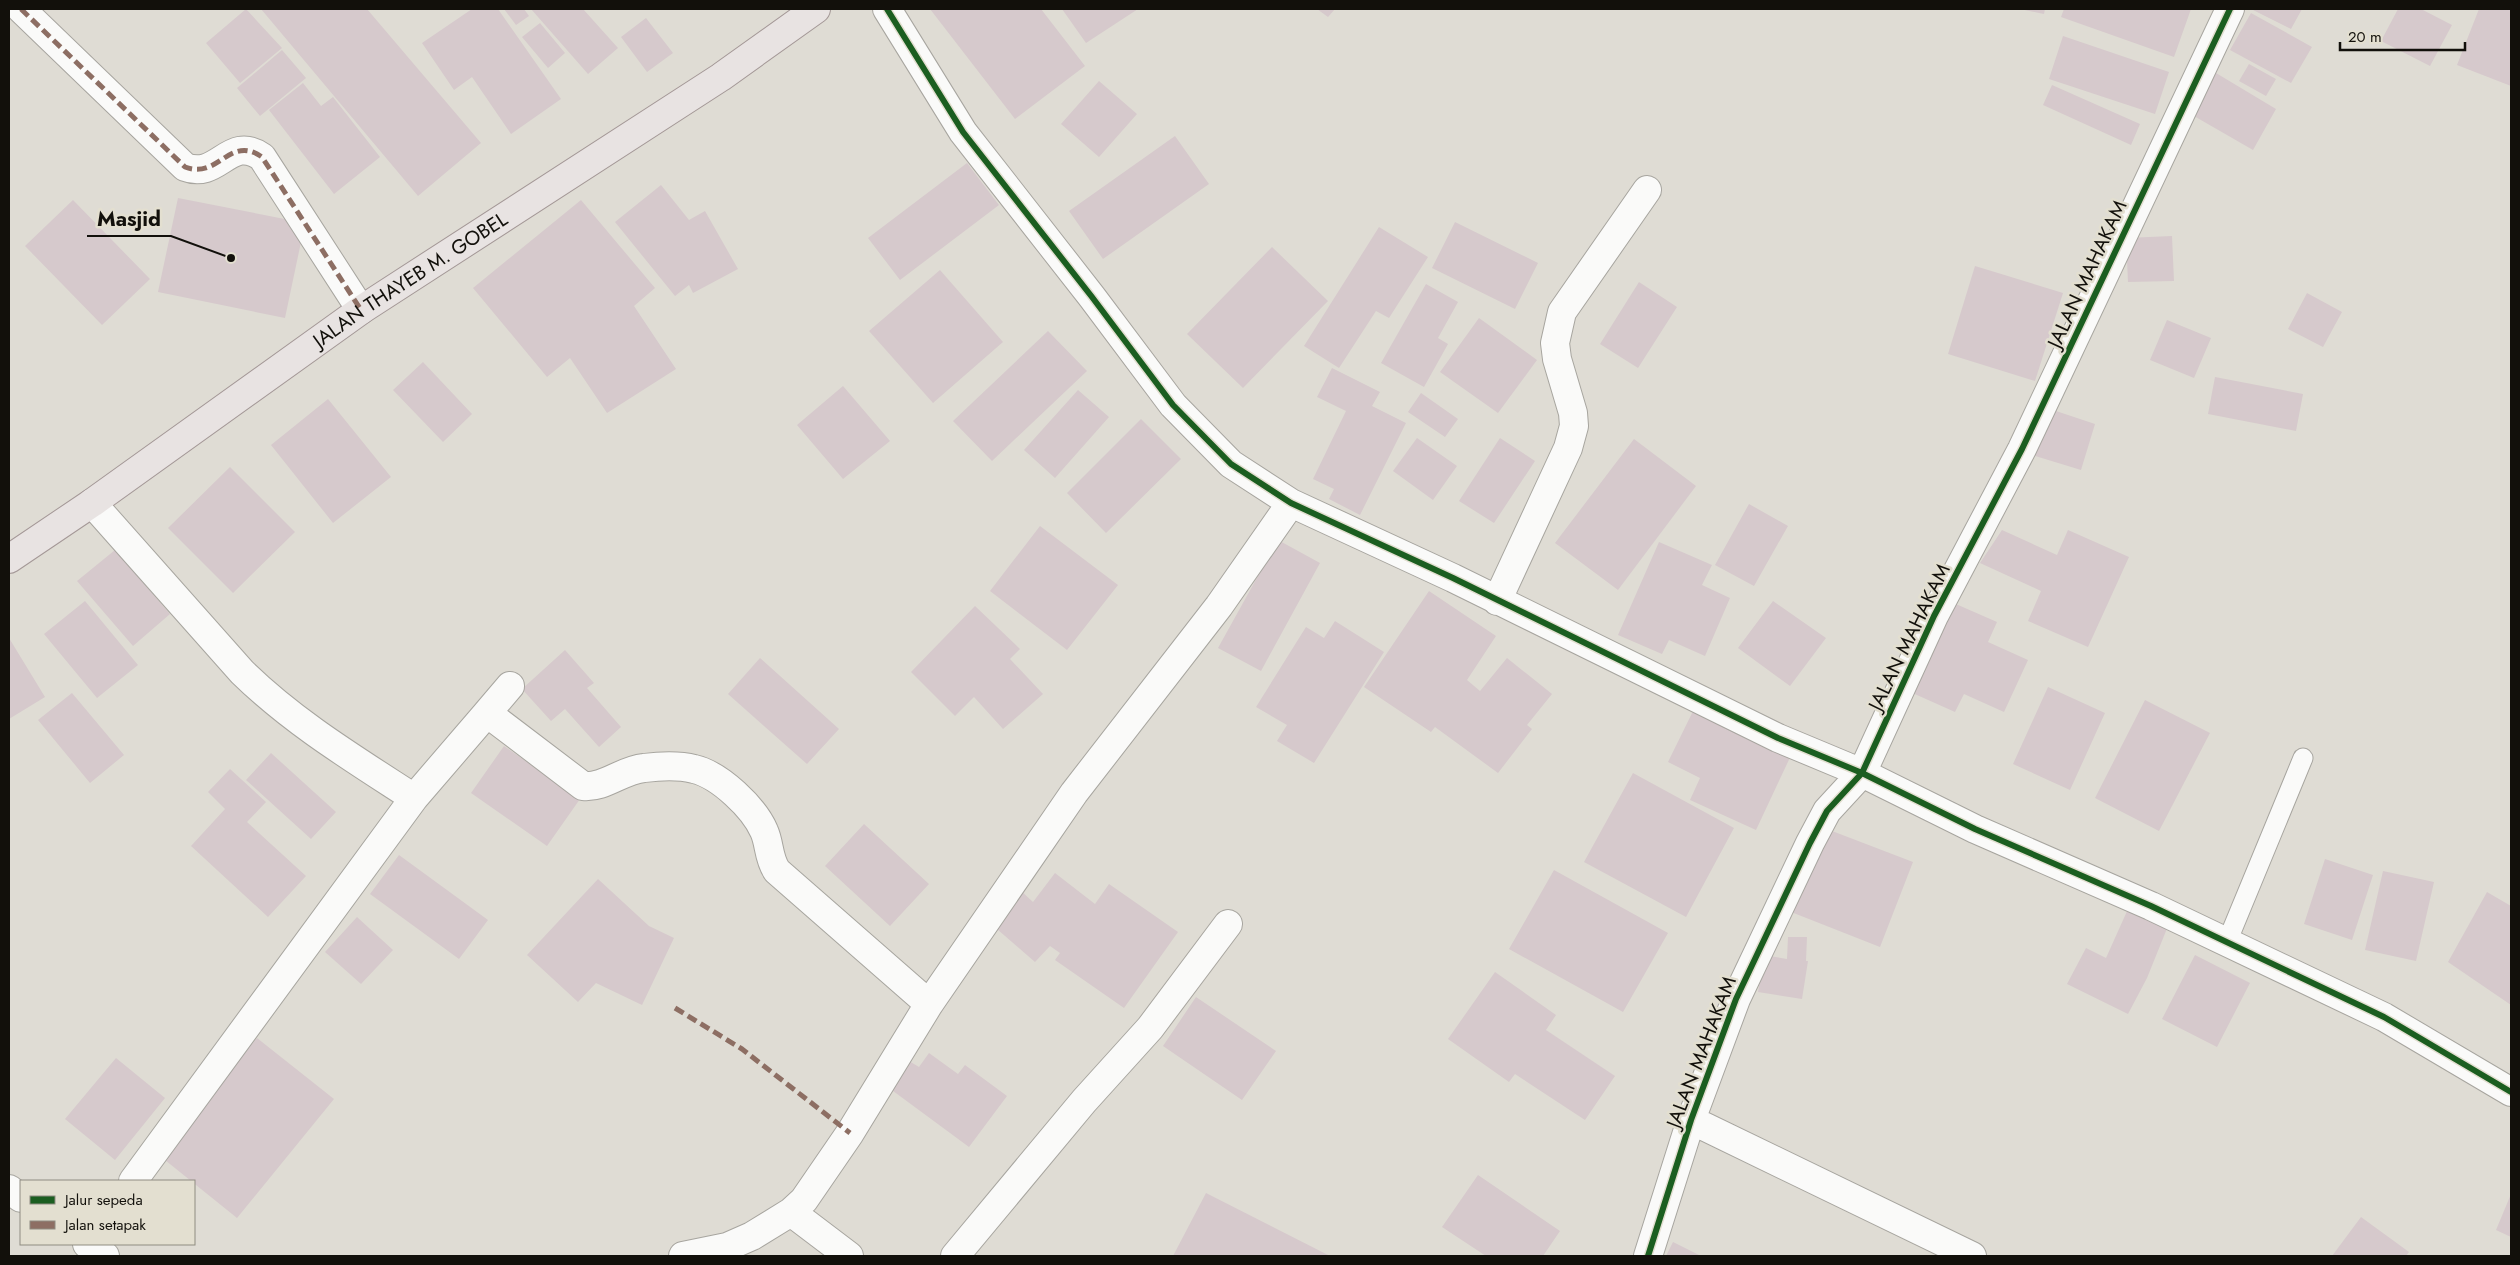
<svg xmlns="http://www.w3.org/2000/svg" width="2520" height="1265" viewBox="0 0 2520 1265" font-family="Jost,sans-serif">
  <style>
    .building { fill: #d6c9cc }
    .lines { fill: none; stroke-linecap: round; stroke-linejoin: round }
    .service-casing { stroke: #a7a59f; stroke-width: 21 }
    .minor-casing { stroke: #a7a59f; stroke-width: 30 }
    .primary-casing { stroke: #a49897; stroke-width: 30 }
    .service { stroke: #fafaf9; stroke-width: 19 }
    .minor { stroke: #fafaf9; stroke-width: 28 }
    .primary { stroke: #e8e3e2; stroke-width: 28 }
    .quiet { stroke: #8d6e63; stroke-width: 5; stroke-dasharray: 10 5; stroke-linecap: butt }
    .cycleway-casing { stroke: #e3dfd0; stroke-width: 9 }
    .cycleway { stroke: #1b5e20; stroke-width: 6 }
    .labels { text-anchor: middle; stroke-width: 5; stroke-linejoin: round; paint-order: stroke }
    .street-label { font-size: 20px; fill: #12100b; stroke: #e3dfd0 }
    .leader { fill: none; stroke: #12100b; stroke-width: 2 }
    .callout-dot { fill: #12100b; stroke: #e3dfd0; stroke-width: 2 }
    .callout-label { font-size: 21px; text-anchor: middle; font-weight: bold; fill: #12100b; stroke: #e3dfd0; stroke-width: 5; stroke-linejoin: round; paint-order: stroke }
  </style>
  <rect width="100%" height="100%" fill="#dfdcd4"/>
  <!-- building -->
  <path class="building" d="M246 9 282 48 240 83 206 43Z
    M261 9H367L481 143 418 196Z
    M472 9H498L561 99 511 134 472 77 454 90 422 43Z
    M504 9H524L529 16 516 25Z
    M531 9H583L618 48 588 74Z
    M930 9H1041L1085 66 1015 119Z
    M1062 9H1138L1086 43Z
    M1317 9H1335L1328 17Z
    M2020 9H2045L2044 14Z
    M2064 9H2191L2174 57 2061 17Z
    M2251 9H2302L2291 29Z
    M2398 9H2421L2452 25 2430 66 2381 41Z
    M2479 9H2511V86L2457 65Z
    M2251 13 2312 47 2291 83 2230 50Z
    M646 18 673 53 647 72 621 37Z
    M540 23 565 53 548 68 522 37Z
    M2063 36 2169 72 2155 114 2049 79Z
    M282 50 306 78 260 116 237 88Z
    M2249 64 2276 79 2266 96 2239 81Z
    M2211 70 2276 109 2253 150 2187 112Z
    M1099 81 1137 114 1099 157 1061 124Z
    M303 83 321 106 333 97 380 157 334 194 269 110Z
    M2052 85 2140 124 2131 145 2043 105Z
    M1175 136 1209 184 1103 259 1069 211Z
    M967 163 999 205 900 280 868 238Z
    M661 185 689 220 705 211 738 269 693 293 689 285 675 296 615 222Z
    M178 198 305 223 285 318 158 292Z
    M73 200 150 279 102 325 25 246Z
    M581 200 655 288 634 306 676 369 607 413 570 358 547 377 473 288Z
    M1455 222 1538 263 1515 309 1432 268Z
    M1379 227 1428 257 1389 318 1376 311 1339 368 1304 346Z
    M2172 236 2174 281 2128 282 2126 238Z
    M1272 247 1328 301 1243 388 1187 334Z
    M1975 266 2063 293 2035 381 1948 354Z
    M940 270 1003 342 933 403 869 331Z
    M1639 282 1677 307 1638 368 1600 344Z
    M1426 284 1458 302 1438 338 1448 344 1424 387 1381 363Z
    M2307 293 2342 312 2323 347 2288 329Z
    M1479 318 1537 360 1498 413 1440 372Z
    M2167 320 2211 338 2194 378 2150 360Z
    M1048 331 1087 371 992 461 953 421Z
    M423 362 472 414 443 442 393 390Z
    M1332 368 1380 392 1372 406 1406 423 1360 515 1329 499 1334 489 1313 479 1346 411 1317 397Z
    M2215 377 2303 394 2296 431 2208 414Z
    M843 386 890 441 843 479 797 425Z
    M1078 390 1109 417 1055 478 1024 450Z
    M1421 393 1458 419 1445 437 1408 412Z
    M328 399 391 477 333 523 271 445Z
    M2047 408 2095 424 2081 470 2032 455Z
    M1141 419 1181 459 1106 533 1067 493Z
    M1417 438 1457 466 1433 500 1393 471Z
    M1500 438 1535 461 1494 523 1459 501Z
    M1634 439 1696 486 1618 590 1555 543Z
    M230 467 295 532 233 593 168 528Z
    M1749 504 1788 526 1754 586 1715 565Z
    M1040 526 1118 585 1067 650 990 591Z
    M2002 530 2057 555 2068 530 2129 557 2088 647 2028 621 2041 591 1980 563Z
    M1278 540 1320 563 1261 671 1218 648Z
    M1659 542 1712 565 1702 585 1730 598 1705 656 1669 640 1662 654 1618 635Z
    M115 550 170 614 133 646 77 581Z
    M1429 591 1496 636 1467 680 1480 691 1507 658 1552 694 1527 725 1532 729 1498 773 1435 727 1431 732 1364 687Z
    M85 601 138 665 97 698 44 634Z
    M1773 601 1826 638 1790 686 1738 648Z
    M1949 601 1997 622 1988 642 2028 660 2004 712 1964 694 1955 712 1908 691Z
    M975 606 1020 649 1010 659 1043 694 1003 729 974 697 955 716 911 672Z
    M1335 621 1384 652 1314 763 1277 741 1287 725 1256 707 1306 627 1324 638Z
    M9 638 45 697 9 719Z
    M565 650 594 683 587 688 621 727 599 747 565 709 551 721 522 689Z
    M760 658 839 729 807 764 728 694Z
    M2048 687 2105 713 2070 790 2013 764Z
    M72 693 124 755 90 783 38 720Z
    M2145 700 2210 733 2159 831 2095 798Z
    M1697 703 1794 749 1756 830 1690 800 1700 778 1668 762Z
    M504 746 580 799 547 846 471 793Z
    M271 753 336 812 311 839 246 780Z
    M230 769 266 802 247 822 306 876 268 917 191 846 225 809 208 792Z
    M1633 773 1734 828 1686 917 1584 862Z
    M864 824 929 884 890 926 825 866Z
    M1819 826 1913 862 1880 947 1786 910Z
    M399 855 488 920 459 959 370 894Z
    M2325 859 2373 875 2352 940 2304 924Z
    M1554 870 1668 933 1623 1012 1509 949Z
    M2383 871 2434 882 2416 961 2365 950Z
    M1055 873 1095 904 1109 884 1178 932 1124 1008 1055 960 1060 953 1050 946 1035 962 990 923 1020 890 1033 902Z
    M598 879 649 926 674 938 642 1005 596 983 578 1002 527 955Z
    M2487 892 2511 906V1005L2448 962Z
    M2128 909 2168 926 2147 978 2128 1014 2067 984 2086 948 2106 958Z
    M357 917 393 950 361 984 325 952Z
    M1788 937H1807L1806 961H1808L1802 999 1758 992 1764 955 1787 959Z
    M2195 955 2250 983 2217 1047 2162 1019Z
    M1495 972 1556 1015 1546 1030 1615 1076 1585 1120 1515 1074 1509 1082 1448 1039Z
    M1196 997 1276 1051 1242 1100 1163 1046Z
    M257 1038 334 1099 237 1218 160 1156Z
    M929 1053 958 1074 965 1065 1007 1096 969 1147 889 1088 909 1061 919 1067Z
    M116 1058 165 1098 115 1160 65 1119Z
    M1478 1175 1560 1231 1543 1256H1486L1442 1227Z
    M1206 1193 1330 1256H1173Z
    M2511 1194V1237L2496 1230Z
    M2361 1217 2409 1252 2406 1256H2332Z
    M1673 1242 1701 1256H1666Z"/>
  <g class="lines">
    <defs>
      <path id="service" d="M2227 942 2303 758"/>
      <path id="minor" d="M21 9 185 167C219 180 229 134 262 157L361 310
        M887 9 963 132 1092 297 1173 405 1231 464 1291 503 1453 578 1778 738 1862 773 1975 829 2151 906 2384 1017 2511 1092
        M92 503 242 672C293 722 354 759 414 798
        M1497 601 1568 448 1574 426 1573 413 1557 359 1555 343 1562 312 1647 190
        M487 713 510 686
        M1691 1120 1972 1256
        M133 1181 414 798 487 713 583 786C605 788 622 770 644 768 659 766 679 765 694 769 720 775 754 808 764 831 770 844 768 858 777 871L929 1004
        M9 1189 21 1198
        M791 1212 849 1256
        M87 1244 105 1256
        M683 1256 727 1247 752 1236 791 1212 804 1200 850 1133 929 1004 1074 793 1219 606 1291 503
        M955 1256 1084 1101 1150 1028 1228 924
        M1648 1256 1691 1120 1736 999 1810 843 1827 811 1862 773 1934 616 2022 449 2230 9"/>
      <g id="primary">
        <path id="s1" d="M9 559 92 503 361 310 721 77 816 9"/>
      </g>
    </defs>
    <!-- service casing -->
    <use href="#service" class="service-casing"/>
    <!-- minor casing -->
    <use href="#minor" class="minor-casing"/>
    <!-- primary casing -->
    <use href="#primary" class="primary-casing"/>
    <!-- service -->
    <use href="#service" class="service"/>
    <!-- minor -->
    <use href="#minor" class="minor"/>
    <!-- primary -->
    <use href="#primary" class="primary"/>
    <!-- quiet -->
    <path class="quiet" d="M21 9 185 167C219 180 229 134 262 157L361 310
      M675 1008 742 1049 850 1133"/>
    <defs>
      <path id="cycleway" d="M887 9 963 132 1092 297 1173 405 1231 464 1291 503 1453 578 1778 738 1862 773 1975 829 2151 906 2384 1017 2511 1092
        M1648 1256 1691 1120 1736 999 1810 843 1827 811 1862 773 1934 616 2022 449 2230 9"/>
    </defs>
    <!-- cycleway casing -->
    <use href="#cycleway" class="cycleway-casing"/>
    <!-- cycleway -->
    <use href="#cycleway" class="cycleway"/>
  </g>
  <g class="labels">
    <!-- street labels -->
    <g class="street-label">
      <text transform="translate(2087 274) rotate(-65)" y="7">JALAN MAHAKAM</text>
      <text dy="7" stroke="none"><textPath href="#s1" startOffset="489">JALAN THAYEB M. GOBEL</textPath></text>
      <text transform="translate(1909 637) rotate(-64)" y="7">JALAN MAHAKAM</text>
      <text transform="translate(1701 1052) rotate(-69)" y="7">JALAN MAHAKAM</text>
    </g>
  </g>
  <!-- callouts -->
  <path class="leader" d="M231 258L171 236H87"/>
  <circle class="callout-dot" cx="231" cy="258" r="5"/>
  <g class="callout-label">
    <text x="129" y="226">Masjid</text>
  </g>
  <!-- border -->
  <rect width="2520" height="1265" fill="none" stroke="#12100b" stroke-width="20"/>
  <!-- legend -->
  <rect x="20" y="1180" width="175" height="65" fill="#e3dfd0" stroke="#8f8c81"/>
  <rect x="30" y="1196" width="25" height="8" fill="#1b5e20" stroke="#8f8c81"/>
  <text x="65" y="1205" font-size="15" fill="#12100b">Jalur sepeda</text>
  <rect x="30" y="1221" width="25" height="8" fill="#8d6e63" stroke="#8f8c81"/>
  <text x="65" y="1230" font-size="15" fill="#12100b">Jalan setapak</text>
  <!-- scale -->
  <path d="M2340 42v8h125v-8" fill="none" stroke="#12100b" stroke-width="2.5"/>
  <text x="2348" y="42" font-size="15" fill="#12100b" stroke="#e3dfd0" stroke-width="4" paint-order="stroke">20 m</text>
</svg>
